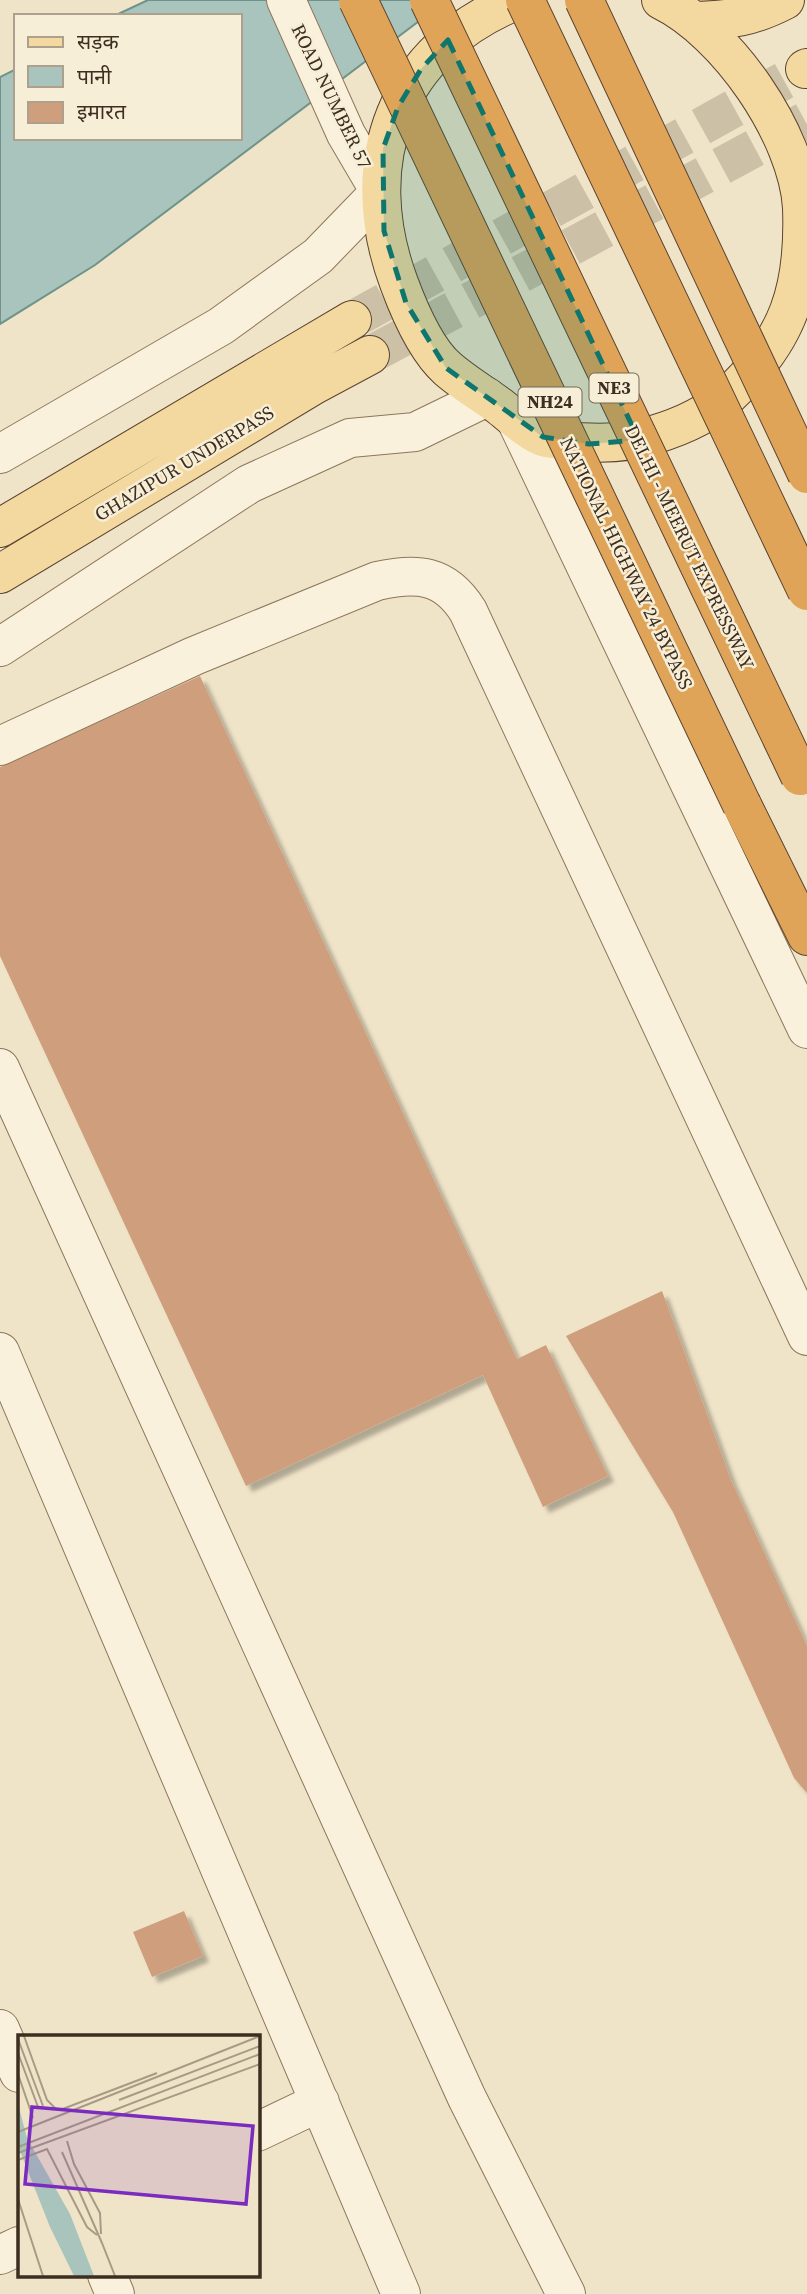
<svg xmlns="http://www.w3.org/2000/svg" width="807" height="2294" viewBox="0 0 807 2294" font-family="'Source Serif 4','Noto Sans Devanagari',serif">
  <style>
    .water { fill: #a9c4bc; stroke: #6f938a; stroke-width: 2 }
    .building { fill: #cf9f7d; filter: url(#shadow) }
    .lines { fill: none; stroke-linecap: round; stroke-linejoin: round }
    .major-tunnel { stroke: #ccc0a6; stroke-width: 38; stroke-dasharray: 38 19; stroke-linecap: butt }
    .minor-casing { stroke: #8d765c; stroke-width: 40 }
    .major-casing { stroke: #5b4430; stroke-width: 40 }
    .highway-casing { stroke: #5b4430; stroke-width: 40 }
    .minor { stroke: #faf1dc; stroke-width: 38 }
    .major { stroke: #f3d9a0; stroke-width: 38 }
    .highway { stroke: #e0a458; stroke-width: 38 }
    .highway-bridge-casing { stroke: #5b4430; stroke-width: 40; stroke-linecap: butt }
    .highway-bridge { stroke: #e0a458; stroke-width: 38 }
    .marked { fill: #0f766e; fill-opacity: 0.2; stroke: #0f766e; stroke-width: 5; stroke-dasharray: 14 9; stroke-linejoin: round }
    .labels { text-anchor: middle; stroke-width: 5; stroke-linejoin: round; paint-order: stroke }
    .shield { fill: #f7eed8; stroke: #756857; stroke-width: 2 }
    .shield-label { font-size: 18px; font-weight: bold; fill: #3d2e20 }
    .street-label { font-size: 19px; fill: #3d2e20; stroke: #f7eed8 }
    .inset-road { fill: none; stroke: #a89b85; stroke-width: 2 }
    .view { fill: #7b2cbf; fill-opacity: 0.15; stroke: #7b2cbf; stroke-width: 3.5 }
    .inset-edge { fill: none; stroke: #3d2e20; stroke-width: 3.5 }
  </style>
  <defs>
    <filter id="shadow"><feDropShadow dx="6" dy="6" stdDeviation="2" flood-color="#0004"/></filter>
  </defs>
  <rect width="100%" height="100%" fill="#f0e4c8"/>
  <!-- water -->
  <path class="water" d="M148 0H447L95 265 0 324V77L16 69V138H240V16H114Z"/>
  <!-- building -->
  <path class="building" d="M200 676 517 1359 546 1345 608 1476 543 1507 483 1375 246 1486 0 956V767Z
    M662 1291 731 1480 807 1646V1793L794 1778 673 1512 566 1336Z
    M184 1911 203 1956 152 1977 133 1932Z"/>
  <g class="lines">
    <!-- major-tunnel -->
    <path class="major-tunnel" d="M352 320 805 69
      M370 355 807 120"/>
    <defs>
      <path id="minor" d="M514 416 807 1029
        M0 454 221 326 318 256 380 192 346 134 286 0
        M0 647 249 484 350 438 415 432 487 397
        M0 746 194 656 377 581C417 572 445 574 468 611L807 1336
        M0 1068 467 2098 566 2294
        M0 1352 401 2294
        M0 2029 19 2073
        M257 2132 320 2102
        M0 2255 19 2246
        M107 2275 115 2294"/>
      <path id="major" d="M518 0C395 49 354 162 399 283 409 310 426 350 448 369 463 382 481 393 498 405 510 414 529 432 543 437 548 439 556 439 562 440 592 444 623 445 653 435 680 427 708 415 729 395 789 339 805 288 802 208 798 135 727 32 661 0
        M694 21C731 20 752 17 785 0
        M805 69 807 68
        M0 528 352 320
        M0 574 314 385 370 355"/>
      <path id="highway" d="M742 805 807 936"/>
    </defs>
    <!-- minor casing -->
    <use href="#minor" class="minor-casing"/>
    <!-- major casing -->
    <use href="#major" class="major-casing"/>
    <!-- highway casing -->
    <use href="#highway" class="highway-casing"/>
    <!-- minor -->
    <use href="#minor" class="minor"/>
    <!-- major -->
    <use href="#major" class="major"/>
    <!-- highway -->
    <use href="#highway" class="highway"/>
    <defs>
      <path id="highway-bridge" d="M358 0 742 805
        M429 0 800 776
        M525 0 807 591
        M584 0 807 474"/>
    </defs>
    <!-- highway-bridge casing -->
    <use href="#highway-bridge" class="highway-bridge-casing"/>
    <!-- highway-bridge -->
    <use href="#highway-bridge" class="highway-bridge"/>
  </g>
  <!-- marked area -->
  <path class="marked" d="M448 40 639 440 589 444 543 437 446 368 406 303 384 231 383 149 398 107 421 69Z"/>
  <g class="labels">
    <!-- shield labels -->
    <g class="shield">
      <rect x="589.5" y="373.5" width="49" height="29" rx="5"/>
      <rect x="518.5" y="387.5" width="63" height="29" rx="5"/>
    </g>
    <g class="shield-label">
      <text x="614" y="394">NE3</text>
      <text x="550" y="408">NH24</text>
    </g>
    <!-- street labels -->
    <g class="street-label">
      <text transform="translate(332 96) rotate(64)" y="7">ROAD NUMBER 57</text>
      <text transform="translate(184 463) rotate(-31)" y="7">GHAZIPUR UNDERPASS</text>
      <text transform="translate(690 547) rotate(64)" y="7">DELHI - MEERUT EXPRESSWAY</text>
      <text transform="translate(627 563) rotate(64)" y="7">NATIONAL HIGHWAY 24 BYPASS</text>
    </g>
  </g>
  <!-- overview -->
  <g transform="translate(18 2035)">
    <rect width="242" height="242" fill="#f0e4c8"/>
    <path d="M0 69 9 103 52 179 76 241H56L32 192 0 111Z" fill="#a9c4bc"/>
    <path class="inset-road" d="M6 1 29 65 38 74M0 4 25 71M0 18 20 72M0 39 15 83M101 65 242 11M42 75 139 38M0 97 242 1M49 106 56 129 82 178 83 199M0 112 242 19M44 117 84 208M0 118 242 29M0 125 29 114 69 192 79 200M0 164 25 241M84 208 97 241"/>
    <path class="view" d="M14 72 235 91 228 169 7 149Z"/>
    <rect width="242" height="242" class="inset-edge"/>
  </g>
  <!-- legend -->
  <rect x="14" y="14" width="228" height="126" fill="#f7eed8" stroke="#ada18e" stroke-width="2"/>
  <rect x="28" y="37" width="35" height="10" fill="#f3d9a0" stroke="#ada18e" stroke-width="2"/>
  <text x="77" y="49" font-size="21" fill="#3d2e20">सड़क</text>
  <rect x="28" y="66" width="35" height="21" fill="#a9c4bc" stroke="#ada18e" stroke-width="2"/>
  <text x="77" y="84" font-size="21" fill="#3d2e20">पानी</text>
  <rect x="28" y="102" width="35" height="21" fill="#cf9f7d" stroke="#ada18e" stroke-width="2"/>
  <text x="77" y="119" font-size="21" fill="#3d2e20">इमारत</text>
</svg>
